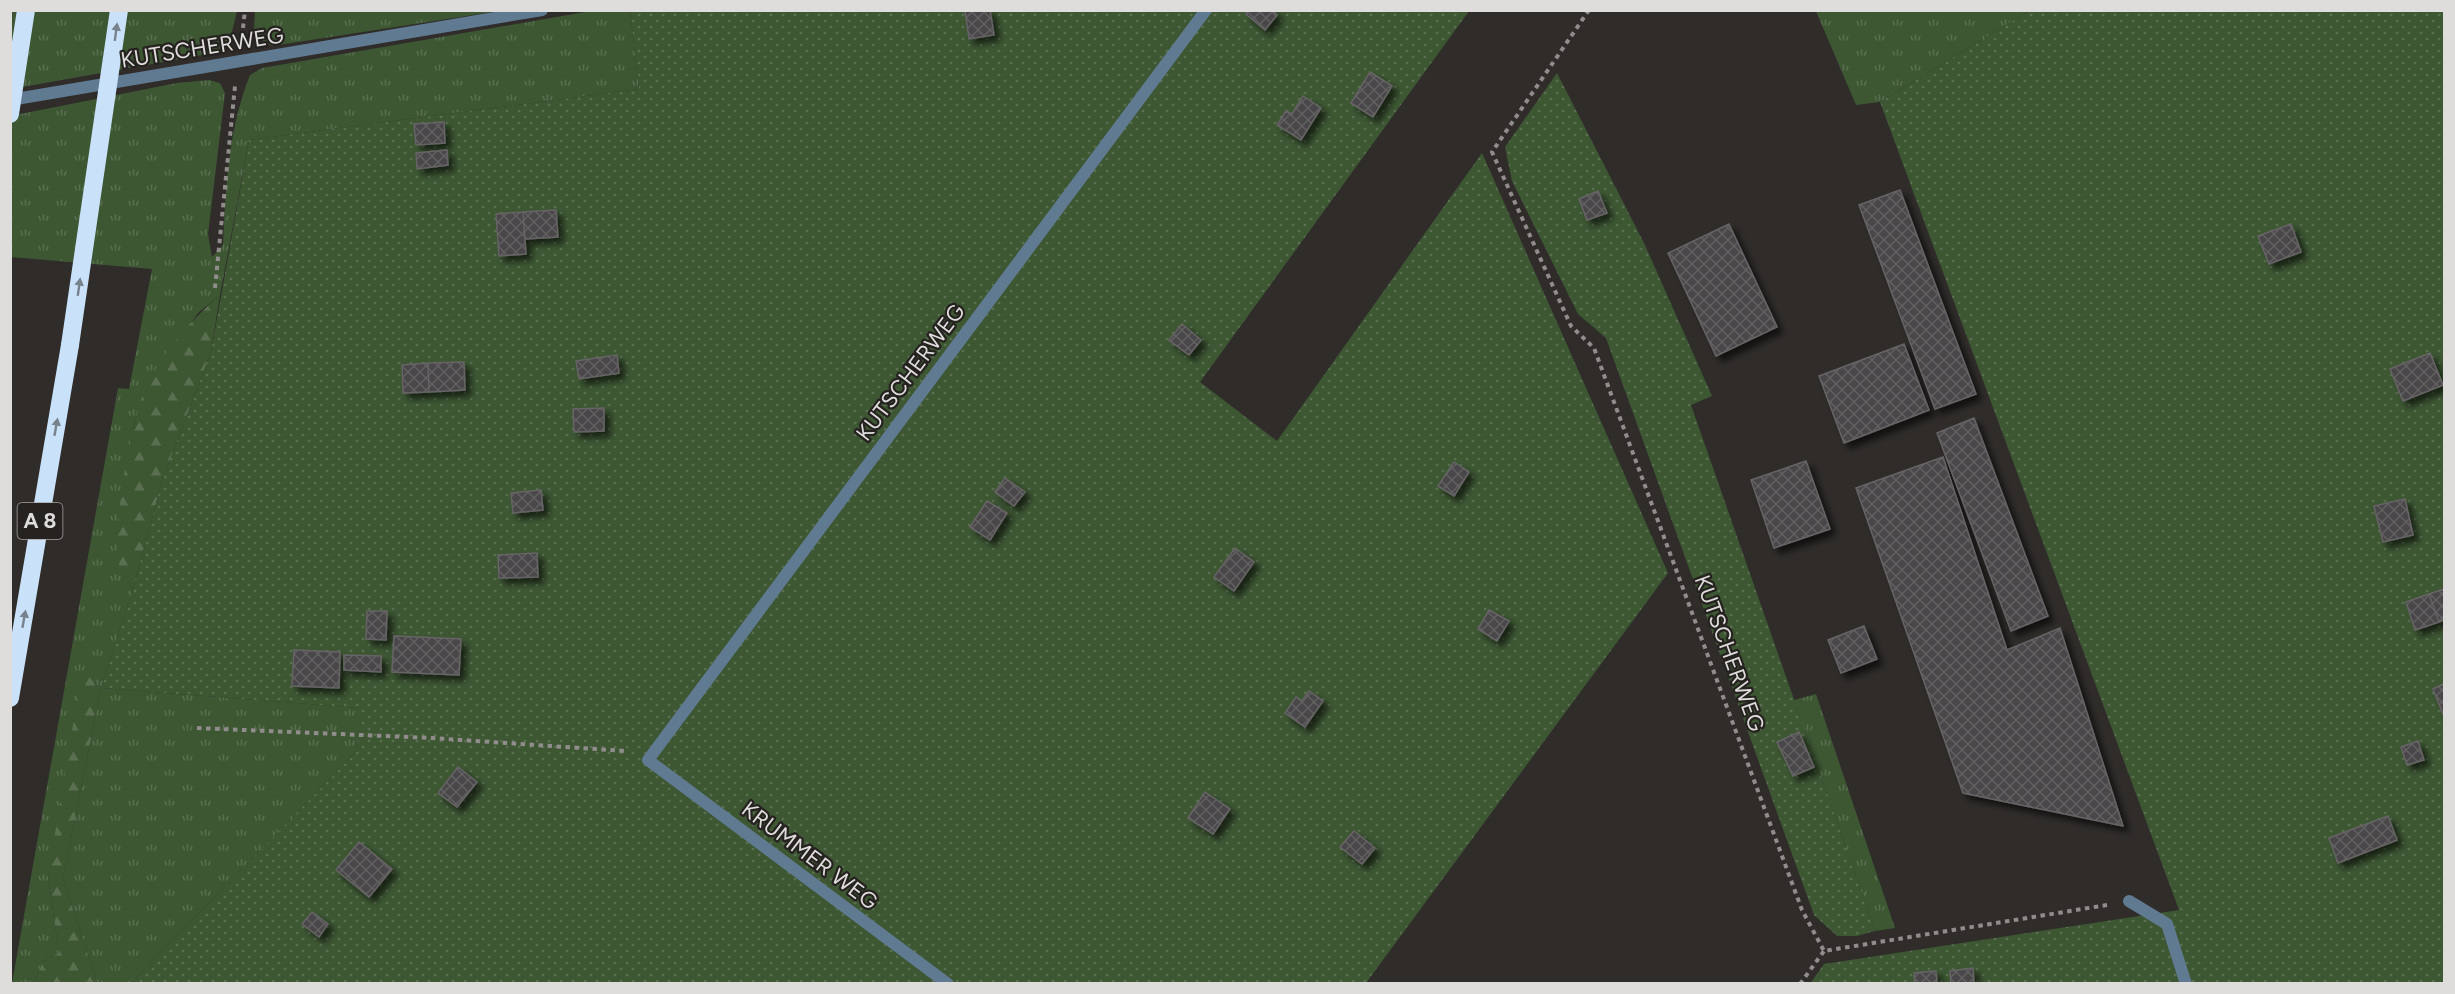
<svg xmlns="http://www.w3.org/2000/svg" width="2455" height="994" viewBox="0 0 2455 994" font-family="Figtree,sans-serif">
  <style>
    .grass { fill: url(#grass-tufts) }
    .forest { fill: url(#forest-firs) }
    .garden { fill: url(#garden-dots) }
    .building { fill: url(#building-cross-hatch); stroke: #676466; stroke-width: 1.5; filter: url(#shadow) }
    .lines { fill: none; stroke-linecap: round; stroke-linejoin: round }
    .path { stroke: #908d8c; stroke-width: 4; stroke-dasharray: 4.5 4.5; stroke-linecap: butt }
    .service { stroke: #607a92; stroke-width: 12 }
    .motorway { stroke: #c9e2fa; stroke-width: 18 }
    .motorway-bridge { stroke: #c9e2fa; stroke-width: 18 }
    .oneway { fill: #77828d }
    .labels { text-anchor: middle; stroke-width: 4.5; stroke-linejoin: round; paint-order: stroke }
    .shield { fill: #252220; stroke: #a7a5a4; stroke-width: 1.5 }
    .shield-label { font-size: 21px; font-weight: bold; fill: #dfdddc }
    .street-label { font-size: 22px; fill: #dfdddc; stroke: #252220 }
  </style>
  <defs>
    <pattern id="grass-tufts" width="24" height="20" patternUnits="userSpaceOnUse" patternTransform="scale(1.5)"><rect width="24" height="20" fill="#3d5733"/><path d="M3 7l-1-3M5 7V3M7 7l1-3M15 17l-1-3M17 17v-4M19 17l1-3" fill="none" stroke="#596f50"/></pattern>
    <pattern id="forest-firs" width="22" height="20" patternUnits="userSpaceOnUse" patternTransform="scale(1.5)"><rect width="22" height="20" fill="#3d5733"/><path d="M5 1l3.5 6h-7zM16 11l3.5 6h-7z" fill="#596f50"/></pattern>
    <pattern id="garden-dots" width="8" height="8" patternUnits="userSpaceOnUse" patternTransform="scale(1.5)"><rect width="8" height="8" fill="#3d5733"/><path d="M2 2h.1M6 6h.1" fill="none" stroke="#596f50" stroke-width="1.8" stroke-linecap="round"/></pattern>
    <pattern id="building-cross-hatch" width="8" height="8" patternUnits="userSpaceOnUse" patternTransform="scale(1.5)"><rect width="8" height="8" fill="#494648"/><path d="M0 0l8 8M0 8l8-8" fill="none" stroke="#636062"/></pattern>
    <filter id="shadow"><feDropShadow dx="5.5" dy="5.5" stdDeviation="3" flood-color="#0009"/></filter>
  </defs>
  <rect width="100%" height="100%" fill="#2f2c2a"/>
  <!-- grass -->
  <path class="grass" d="M11 11H237L229 44 220 52 11 89Z
    M255 11V10L499 11 272 46 257 38 254 30Z
    M591 11H630L639 89 249 140 220 295 198 313 149 380 134 424 120 512 118 563 133 589 101 688 361 708 357 751 131 983H97L63 879 101 688 48 876 59 953 43 961 34 983H12L118 388 129 389 152 269 11 257 10 116 177 83 209 80 220 83 225 93 208 234 212 257 223 245C226 187 228 130 250 75L262 68Z
    M1816 11H2029L1880 102 1856 105Z
    M1816 694 1895 928 1875 931 1794 700Z"/>
  <!-- forest -->
  <path class="forest" d="M220 295 211 352 162 481 133 589C129 581 119 570 118 561 113 525 132 409 150 378 169 345 192 319 220 295Z
    M82 671 101 688 63 879 97 983H34L43 961 59 953 48 876Z"/>
  <!-- garden -->
  <path class="garden" d="M630 11H1469L1200 382 1277 441 1482 153 1668 573 1366 983H131L357 751 360 708 101 688 133 589 162 481 211 352 249 140 639 89Z
    M2029 11H2444V983L1810 984 1824 964 2179 910 1880 102Z
    M1557 73 1644 243 1712 396 1691 405 1875 931 1857 936H1837L1814 915 1606 338 1578 314 1512 181 1505 147Z"/>
  <!-- building -->
  <path class="building" d="M965 10H990L994 35 969 39Z
    M1248 10H1272L1277 15 1265 30 1246 14Z
    M1370 72 1392 86 1373 117 1351 103Z
    M1303 96 1321 108 1301 140 1277 125 1286 111 1292 114Z
    M444 122 445 143 416 145 414 124Z
    M447 150 448 165 417 169 416 153Z
    M1900 190 1976 394 1935 409 1859 205Z
    M1598 191 1607 213 1587 220 1579 199Z
    M556 210 558 237 525 239 523 212Z
    M523 212 526 254 499 256 496 214Z
    M1729 224 1777 327 1716 356 1668 253Z
    M2291 224 2301 252 2269 264 2258 236Z
    M1182 324 1201 340 1189 355 1169 340Z
    M1904 344 1929 410 1844 443 1819 376Z
    M2430 353 2443 385 2403 401 2390 369Z
    M617 355 619 373 579 379 576 361Z
    M464 362 465 390 429 392 428 363Z
    M428 363 429 392 403 393 402 365Z
    M604 408V431L574 432 573 409Z
    M1974 418 2048 616 2011 631 1937 433Z
    M1943 457 2007 650 2060 628 2123 826 1963 793 1856 488Z
    M1806 461 1830 529 1774 548 1751 480Z
    M1454 462 1469 472 1454 496 1438 486Z
    M1005 478 1025 492 1014 506 995 492Z
    M541 490 543 510 513 513 511 493Z
    M2405 499 2413 535 2383 542 2374 506Z
    M987 501 1007 513 990 540 970 527Z
    M1235 548 1254 562 1234 591 1214 577Z
    M537 553 538 577 499 578 498 555Z
    M2444 589V620L2439 622 2429 594Z
    M2429 594 2439 622 2415 630 2406 602Z
    M1489 610 1509 621 1497 641 1478 629Z
    M367 611H387L386 640 366 639Z
    M1864 626 1877 659 1841 673 1828 640Z
    M394 636 461 639 459 675 392 672Z
    M294 650 340 652 339 688 292 686Z
    M344 655 381 656V672L344 670Z
    M2444 684V713L2443 714 2433 689Z
    M1309 691 1323 701 1305 727 1285 713 1296 697 1302 701Z
    M1799 732 1814 767 1793 776 1777 742Z
    M2418 741 2424 760 2407 765 2401 747Z
    M458 767 477 782 457 807 438 793Z
    M1205 792 1230 809 1213 834 1188 818Z
    M2388 816 2397 840 2338 863 2329 838Z
    M1354 831 1375 848 1362 864 1340 847Z
    M359 842 392 869 369 897 336 870Z
    M312 912 328 924 319 937 302 924Z
    M1973 968 1974 984H1951L1950 971Z
    M1936 971 1937 984H1915L1914 973Z"/>
  <g class="lines">
    <!-- path -->
    <path class="path" d="M1589 10 1492 152 1571 326 1594 348 1802 910 1824 951 2107 905
      M242 37 245 10
      M215 288 235 86
      M197 728 432 738 625 751
      M1800 984 1824 951"/>
    <!-- service -->
    <path class="service" d="M10 100 542 10
      M2129 901 2167 924 2186 984
      M948 984 648 760 1206 10"/>
    <!-- motorway -->
    <path class="motorway" d="M10 698 70 345"/>
    <!-- motorway-bridge -->
    <path class="motorway-bridge" d="M10 114 26 10
      M70 345 119 10"/>
  </g>
  <!-- one-way arrows -->
  <defs><path id="oneway-solid" d="M-6-.8H1V-3.2L6.5 0L1 3.2V.8H-6Z" transform="scale(1.5)"/></defs>
  <g class="oneway">
    <use href="#oneway-solid" transform="translate(116 32) rotate(-82)"/>
    <use href="#oneway-solid" transform="translate(79 287) rotate(-82)"/>
    <use href="#oneway-solid" transform="translate(56 427) rotate(-80)"/>
    <use href="#oneway-solid" transform="translate(24 619) rotate(-80)"/>
  </g>
  <g class="labels">
    <!-- shield labels -->
    <rect class="shield" x="17.5" y="503" width="45" height="36" rx="4.5"/>
    <g class="shield-label">
      <text x="40" y="528">A 8</text>
    </g>
    <!-- street labels -->
    <g class="street-label">
      <text transform="translate(202 47) rotate(-9)" y="8">KUTSCHERWEG</text>
      <text transform="translate(910 372) rotate(-53)" y="8">KUTSCHERWEG</text>
      <text transform="translate(1730 653) rotate(70)" y="8">KUTSCHERWEG</text>
      <text transform="translate(810 855) rotate(37)" y="8">KRUMMER WEG</text>
    </g>
  </g>
  <!-- border -->
  <rect width="2455" height="994" fill="none" stroke="#dfdddc" stroke-width="24"/>
</svg>
